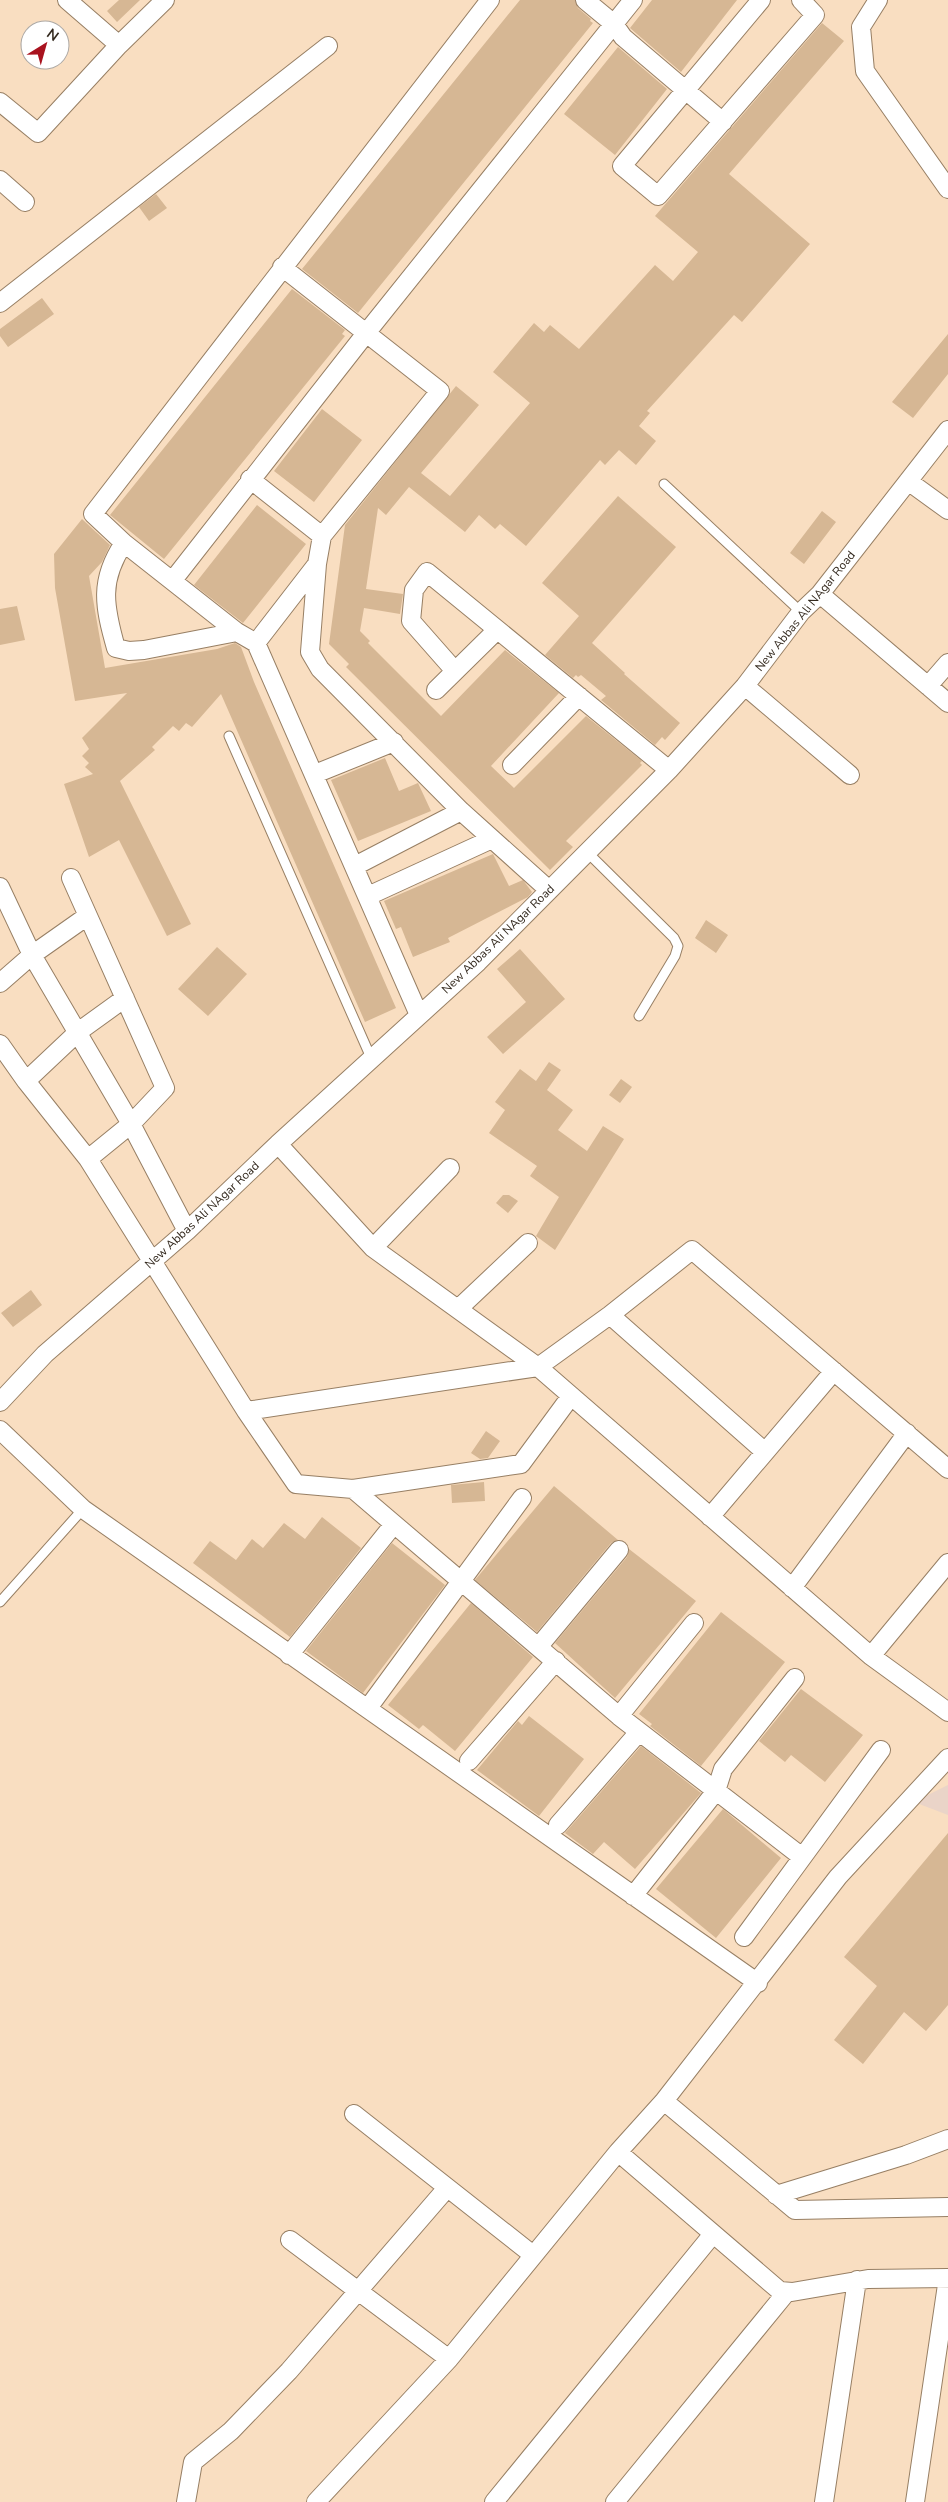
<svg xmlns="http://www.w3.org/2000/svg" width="948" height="2502" viewBox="0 0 948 2502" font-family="'Nunito Sans',sans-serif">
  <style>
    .education { fill: #ead4c8 }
    .building { fill: #d6b794 }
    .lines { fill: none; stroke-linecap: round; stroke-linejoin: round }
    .service-casing { stroke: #977f64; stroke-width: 11 }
    .minor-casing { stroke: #977f64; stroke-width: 20 }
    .service { stroke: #fff; stroke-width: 9 }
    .minor { stroke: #fff; stroke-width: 18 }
    .labels { text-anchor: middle; stroke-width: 4; stroke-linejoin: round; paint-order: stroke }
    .street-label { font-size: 12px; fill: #33291e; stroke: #fff }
  </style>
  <rect width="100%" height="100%" fill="#f9dec1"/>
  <!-- education -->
  <path class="education" d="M948 1785V1815L914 1802Z"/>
  <!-- building -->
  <path class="building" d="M119 0H140L117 22 107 11Z
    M520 0H575L578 8 591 19 590 21 593 23 358 313 302 269Z
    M652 0H737L681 72 630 28Z
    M822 23 844 41 729 174 810 244 742 322 734 315 647 411 650 413 639 426 656 441 636 465 619 450 605 465 600 460 526 546 500 524 495 529 479 515 465 532 409 487 386 515 378 508 366 589 403 594 400 614 364 608 360 631 370 641 368 643 441 716 505 650 559 693 491 766 514 788 586 716 642 761 640 763 642 765 566 841 573 847 550 870 346 667 349 664 329 644 345 525 456 386 479 405 421 473 450 496 530 403 493 372 534 323 544 332 550 325 579 349 655 265 673 281 698 252 655 216Z
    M618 47 667 89 615 155 564 114Z
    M156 194 167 208 149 221 139 207Z
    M292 289 345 330 342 334 345 336 164 559 110 515Z
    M42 298 54 314 8 347 0 336V329Z
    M948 334V374L913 418 892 402Z
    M322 409 362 440 314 502 274 471Z
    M618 496 676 547 592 643 625 673 624 674 680 723 665 740 662 737 655 745 601 700 606 696 581 675 578 677 576 675 573 678 545 655 579 616 542 583Z
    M257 505 306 544 243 623 194 585Z
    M822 511 836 522 804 564 790 553Z
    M82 519 110 545 102 562 89 576 105 668 217 649 235 643 241 647 254 682 396 1008 365 1022 221 694 192 727 186 723 179 731 173 726 152 747 155 750 120 781 191 924 167 936 119 840 89 857 64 784 93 774 85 767 89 763 82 756 89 749 82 738 127 693 75 701 55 588 54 554Z
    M17 606 25 640 0 645V609Z
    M385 758 399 791 418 783 431 811 358 841 331 780Z
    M493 854 509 886 523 880 532 892 528 897 448 938 450 942 413 957 401 927 396 929 384 901Z
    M706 920 728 935 716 953 695 938Z
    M217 947 247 974 208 1016 178 989Z
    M520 949 565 999 503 1054 487 1037 526 1002 497 969Z
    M549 1062 561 1070 547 1090 573 1110 558 1130 587 1151 603 1126 624 1139 555 1250 536 1236 559 1197 530 1176 537 1166 489 1133 505 1110 495 1102 520 1069 536 1081Z
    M621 1079 632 1087 620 1103 609 1095Z
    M503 1195H509L518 1201 508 1213 496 1203Z
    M31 1290 42 1305 13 1327 1 1313Z
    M486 1431 500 1441 488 1458 480 1459 471 1453Z
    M484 1482 485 1501 452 1503 451 1485Z
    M554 1486 618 1540 611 1543 537 1632 475 1580Z
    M322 1517 361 1548 290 1637 193 1563 210 1541 236 1560 252 1539 263 1548 284 1523 305 1539Z
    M392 1543 445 1585 363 1693 306 1651Z
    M629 1549 696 1601 615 1698 555 1643 627 1557Z
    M471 1603 533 1657 455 1751 423 1725 419 1729 388 1705Z
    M721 1612 785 1662 701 1766 650 1726 652 1724 639 1714Z
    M801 1689 863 1735 825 1782 791 1755 785 1762 759 1741Z
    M529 1716 584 1759 539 1816 477 1770 518 1721 522 1725Z
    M641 1746 701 1793 635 1869 604 1842 593 1854 565 1833Z
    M723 1809 781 1858 716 1938 656 1889Z
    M948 1833V2005L926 2031 904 2012 863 2064 834 2040 877 1986 844 1957Z"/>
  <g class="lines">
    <defs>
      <path id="service" d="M664 484 801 612
        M229 736 372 1060
        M587 852 674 938 678 946 675 956 639 1016
        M0 1602 83 1509"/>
      <path id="minor" d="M67 0 119 45
        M585 0 614 24 623 37 723 122
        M761 0 622 166 658 196 815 15 801 0
        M878 0 861 27 865 71 948 189
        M0 102 38 133 119 45 165 0
        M0 180 25 202
        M282 267 440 391 322 536 317 564 256 643 419 1015
        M0 303 328 46
        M250 479 322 536
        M908 481 948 510
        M124 543C99 580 104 606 116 648L129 651 144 650 237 632
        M317 564 310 652 320 669 461 811 549 890
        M173 580 367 332 633 0
        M820 594 948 703
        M256 643 237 632 124 543 93 514 490 0
        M455 671 411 621 414 590 427 572 669 770
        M745 686 850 775
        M928 686 948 663
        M436 690 497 630
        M512 765 579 696
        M315 774 394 742
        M355 866 461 811
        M71 878 165 1088 131 1124 88 1159
        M0 887 32 955 131 1124 187 1231
        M368 896 492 839
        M0 983 32 955 86 917
        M0 1044 26 1081 88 1159 246 1411 296 1484 353 1489 521 1464 571 1396
        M26 1081 78 1032 125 998
        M278 1144 373 1248 538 1367 871 1656 948 1712
        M373 1248 450 1168
        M458 1309 528 1243
        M610 1315 765 1452
        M0 1402 45 1354 187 1231 278 1144 478 962 669 770 745 686 801 612 820 594 948 430
        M246 1411 538 1367 610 1315 692 1250 948 1469
        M0 1430 83 1509 758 1983
        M353 1489 619 1716 802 1857
        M710 1517 834 1371
        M792 1588 907 1433
        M539 1646 619 1550
        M289 1655 394 1524
        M871 1656 948 1563
        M368 1708 522 1498
        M619 1716 694 1623
        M469 1761 556 1661
        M558 1825 639 1732
        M633 1896 716 1791 723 1769 795 1678
        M744 1937 881 1750
        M664 2101 795 2210 948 2207
        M354 2114 533 2255
        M618 2152 780 2291 792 2292 868 2279 948 2278
        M776 2195 906 2155 948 2139
        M290 2240 449 2359
        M186 2502 193 2462 231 2431 289 2371 447 2188
        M316 2502 449 2359 618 2152 664 2101 838 1877 948 1758
        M494 2502 713 2234
        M615 2502 786 2293
        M824 2502 857 2280
        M915 2502 948 2278"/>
    </defs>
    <!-- service casing -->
    <use href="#service" class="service-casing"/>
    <!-- minor casing -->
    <use href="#minor" class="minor-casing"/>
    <!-- service -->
    <use href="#service" class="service"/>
    <!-- minor -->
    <use href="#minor" class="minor"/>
  </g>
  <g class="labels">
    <!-- street labels -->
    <g class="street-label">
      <text transform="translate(805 611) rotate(-51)" y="4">New Abbas Ali NAgar Road</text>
      <text transform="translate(498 939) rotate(-44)" y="4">New Abbas Ali NAgar Road</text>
      <text transform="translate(202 1215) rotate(-43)" y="4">New Abbas Ali NAgar Road</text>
    </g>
  </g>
  <!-- north arrow -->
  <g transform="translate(45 45) rotate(37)"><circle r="24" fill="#ffffff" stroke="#ada9a5"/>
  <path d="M0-4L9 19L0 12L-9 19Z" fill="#a9131f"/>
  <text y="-8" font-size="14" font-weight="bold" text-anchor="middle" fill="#33291e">N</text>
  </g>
</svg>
